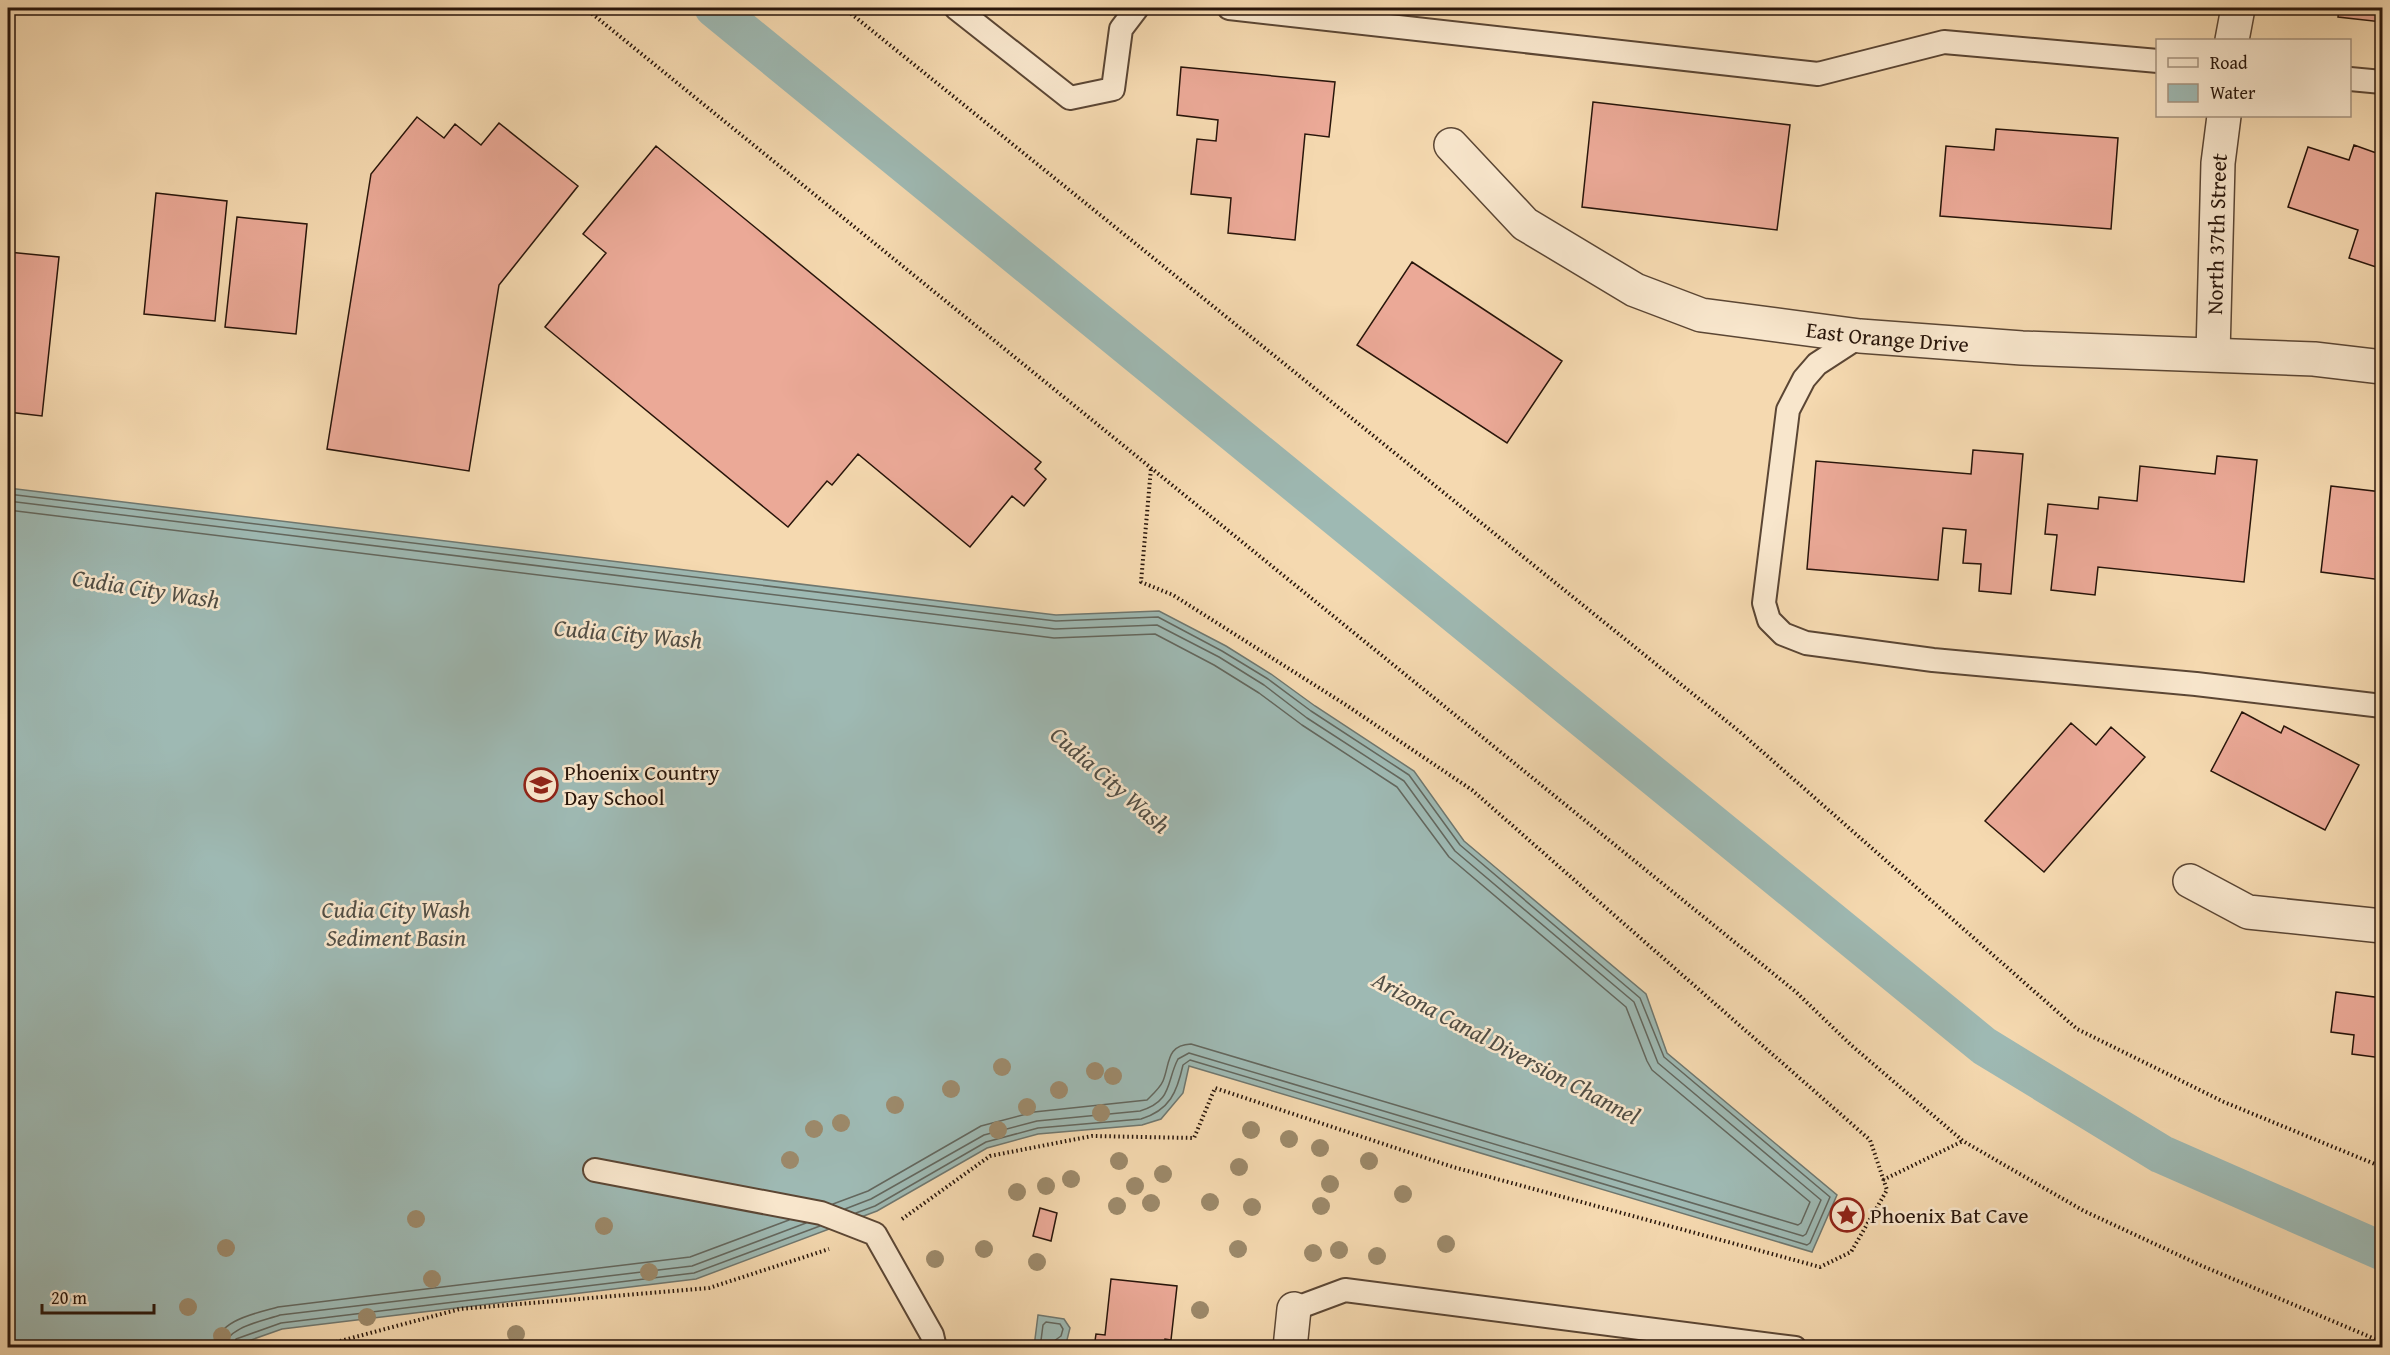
<svg xmlns="http://www.w3.org/2000/svg" width="2390" height="1355" viewBox="0 0 2390 1355" font-family="'Gentium Book Plus',serif">
  <style>
    .water { fill: #9eb9b3; stroke: #6f776f; stroke-width: 1.5 }
    .lines { fill: none; stroke-linecap: round; stroke-linejoin: round }
    .shore { stroke: #63675e; stroke-width: 1.5 }
    .canal { stroke: #9eb9b3; stroke-width: 39 }
    .building { fill: #eba997; stroke: #28150a; stroke-width: 1.5 }
    .lane-casing { stroke: #5b4634; stroke-width: 26 }
    .street-casing { stroke: #5b4634; stroke-width: 36 }
    .path { stroke: #28150a; stroke-width: 4; stroke-dasharray: 1.5 3; stroke-linecap: butt }
    .lane { stroke: #f8e6cc; stroke-width: 22 }
    .street { stroke: #f8e6cc; stroke-width: 33 }
    .tree { fill: #9c896a }
    .labels { text-anchor: middle; stroke-width: 5; stroke-linejoin: round; paint-order: stroke }
    .street-label { font-size: 22px; fill: #28150a; stroke: #f8e6cc }
    .poi-label { font-size: 22px; fill: #28150a; stroke: #f8e6cc; text-anchor: start }
    .water-label { font-size: 24px; font-style: italic; fill: #514e45; stroke: #f8e6cc }
  </style>
  <rect width="100%" height="100%" fill="#f5d9b0"/>
  <filter id="stains"><feTurbulence type="fractalNoise" baseFrequency=".00333" numOctaves="4"/><feColorMatrix values="0 0 0 0 .2 0 0 0 0 .09 0 0 0 0 .02 0 0 0 .5 -.17"/></filter>
  <radialGradient id="worn" r=".72"><stop offset=".6" stop-color="#630" stop-opacity="0"/><stop offset="1" stop-color="#630" stop-opacity=".3"/></radialGradient>
  <!-- water -->
  <path class="water" d="M8 488 1056 615 1159 611 1226 646 1271 674 1315 706 1414 771 1464 841 1646 994 1667 1053 1837 1195 1812 1252 1189 1066 1183 1093 1161 1119 1142 1125 1038 1134 987 1148 877 1211 696 1279 282 1329 231 1347 8 1348Z
    M1038 1315 1064 1319 1070 1328 1066 1344 1059 1343 1058 1347H1034Z"/>
  <g class="lines">
    <!-- shore -->
    <path class="shore" d="M8 494 1056 621 1158 617 1222 651 1268 679 1311 711 1409 775 1460 845 1640 998 1664 1057 1830 1197 1810 1243 1807 1245 1190 1060 1183 1065C1177 1092 1170 1110 1141 1119L1038 1128 986 1142 875 1206 856 1213
      M8 501 1055 629 1157 625 1219 657 1264 685 1307 718 1404 781 1455 851 1634 1002 1658 1063 1821 1200 1806 1234 1803 1236 1189 1053 1178 1059C1166 1082 1173 1101 1140 1111L1037 1121 984 1135 871 1199 845 1209
      M8 510 1054 638 1155 634 1214 665 1259 693 1302 725 1397 787 1449 857 1626 1007 1647 1061 1652 1070 1810 1202 1801 1223 1798 1225 1191 1044C1166 1045 1170 1064 1163 1081 1160 1088 1152 1095 1147 1100L1034 1112 981 1126 868 1191 833 1204
      M215 1348C216 1320 257 1313 278 1307L690 1257 789 1220
      M224 1348C226 1327 263 1321 280 1315L692 1266 806 1223
      M232 1348 236 1339 281 1323 694 1273 820 1226
      M1040 1348 1043 1325 1046 1322 1060 1324 1063 1329 1061 1336 1054 1341 1053 1348"/>
    <!-- canal -->
    <path class="canal" d="M714 8 1984 1046 2161 1154 2382 1251"/>
  </g>
  <!-- building -->
  <path class="building" d="M2339 8H2382V22L2338 17Z
    M1181 67 1335 82 1329 137 1305 134 1295 240 1228 233 1231 198 1191 194 1197 139 1216 141 1218 120 1177 115Z
    M1593 102 1790 125 1777 230 1582 207Z
    M417 117 444 138 455 124 481 145 499 123 578 186 499 285 469 471 327 449 371 174Z
    M1996 129 2118 138 2111 229 1940 216 1946 146 1994 150Z
    M2354 145 2382 155V269L2349 258 2358 230 2288 207 2308 147 2349 160Z
    M656 146 1041 462 1035 469 1046 479 1024 506 1012 496 970 547 858 454 832 485 827 481 788 527 545 327 606 253 583 234Z
    M156 193 227 201 215 321 144 314Z
    M237 217 307 224 296 334 225 327Z
    M8 252 59 257 42 416 8 412Z
    M1412 262 1562 361 1507 443 1357 345Z
    M1973 450 2023 454 2011 594 1979 591 1981 564 1963 563 1966 530 1943 528 1938 580 1807 569 1816 461 1971 474Z
    M2217 456 2257 460 2244 582 2098 567 2095 595 2051 590 2057 535 2045 534 2048 504 2098 509 2099 497 2137 501 2140 466 2215 474Z
    M2331 486 2382 492V580L2321 572Z
    M2242 712 2281 733 2284 726 2359 765 2325 830 2211 771Z
    M2071 723 2096 745 2111 727 2145 757 2044 872 1985 821Z
    M2336 992 2382 998V1058L2352 1054 2354 1035 2331 1032Z
    M1040 1208 1057 1213 1051 1241 1033 1236Z
    M1111 1279 1177 1286 1171 1340 1165 1339 1164 1348H1094L1096 1334 1105 1335Z"/>
  <g class="lines">
    <defs>
      <path id="lane" d="M956 8 1070 98 1113 89 1121 29 1137 8
        M1229 8 1818 74 1944 42 2158 61
        M2350 79 2382 82
        M1860 336 1817 364 1804 379 1788 410 1764 603 1769 620 1783 634 1806 643 1933 660 2196 684 2382 706
        M595 1170 821 1213 875 1234 932 1335 935 1348
        M1294 1309 1345 1290 1795 1348"/>
      <g id="street">
        <path d="M2232 40 2238 8"/>
        <path id="s1" d="M1451 145 1525 224 1635 290 1701 315 1860 336 2022 348 2314 359 2382 367"/>
        <path id="s2" d="M2213 354 2218 163 2224 116"/>
        <path d="M2190 881 2248 912 2382 926"/>
        <path d="M1290 1348 1294 1309"/>
      </g>
    </defs>
    <!-- lane casing -->
    <use href="#lane" class="lane-casing"/>
    <!-- street casing -->
    <use href="#street" class="street-casing"/>
    <!-- path -->
    <path class="path" d="M585 8 1796 992 1851 1045 1963 1141 2084 1211 2200 1265 2382 1342
      M844 8 1740 732 2077 1029 2224 1102 2382 1167
      M1883 1180 1963 1141
      M902 1219 990 1156 1092 1136 1194 1138 1215 1088 1453 1167 1820 1267 1851 1252 1887 1190 1870 1140 1472 790 1346 705 1173 595 1141 582 1151 468
      M314 1348 460 1309 709 1288 829 1249"/>
    <!-- lane -->
    <use href="#lane" class="lane"/>
    <!-- street -->
    <use href="#street" class="street"/>
  </g>
  <!-- trees -->
  <g class="tree">
    <circle cx="1002" cy="1067" r="9"/>
    <circle cx="1095" cy="1071" r="9"/>
    <circle cx="1113" cy="1076" r="9"/>
    <circle cx="951" cy="1089" r="9"/>
    <circle cx="1059" cy="1090" r="9"/>
    <circle cx="895" cy="1105" r="9"/>
    <circle cx="1027" cy="1107" r="9"/>
    <circle cx="1101" cy="1113" r="9"/>
    <circle cx="841" cy="1123" r="9"/>
    <circle cx="814" cy="1129" r="9"/>
    <circle cx="998" cy="1130" r="9"/>
    <circle cx="1251" cy="1130" r="9"/>
    <circle cx="1289" cy="1139" r="9"/>
    <circle cx="1320" cy="1148" r="9"/>
    <circle cx="790" cy="1160" r="9"/>
    <circle cx="1119" cy="1161" r="9"/>
    <circle cx="1369" cy="1161" r="9"/>
    <circle cx="1239" cy="1167" r="9"/>
    <circle cx="1163" cy="1174" r="9"/>
    <circle cx="1071" cy="1179" r="9"/>
    <circle cx="1330" cy="1184" r="9"/>
    <circle cx="1046" cy="1186" r="9"/>
    <circle cx="1135" cy="1186" r="9"/>
    <circle cx="1017" cy="1192" r="9"/>
    <circle cx="1403" cy="1194" r="9"/>
    <circle cx="1210" cy="1202" r="9"/>
    <circle cx="1151" cy="1203" r="9"/>
    <circle cx="1117" cy="1206" r="9"/>
    <circle cx="1321" cy="1206" r="9"/>
    <circle cx="1252" cy="1207" r="9"/>
    <circle cx="416" cy="1219" r="9"/>
    <circle cx="604" cy="1226" r="9"/>
    <circle cx="1446" cy="1244" r="9"/>
    <circle cx="226" cy="1248" r="9"/>
    <circle cx="984" cy="1249" r="9"/>
    <circle cx="1238" cy="1249" r="9"/>
    <circle cx="1339" cy="1250" r="9"/>
    <circle cx="1313" cy="1253" r="9"/>
    <circle cx="1377" cy="1256" r="9"/>
    <circle cx="935" cy="1259" r="9"/>
    <circle cx="1037" cy="1262" r="9"/>
    <circle cx="649" cy="1272" r="9"/>
    <circle cx="432" cy="1279" r="9"/>
    <circle cx="188" cy="1307" r="9"/>
    <circle cx="1200" cy="1310" r="9"/>
    <circle cx="367" cy="1317" r="9"/>
    <circle cx="516" cy="1334" r="9"/>
    <circle cx="222" cy="1336" r="9"/>
  </g>
  <!-- icons -->
  <defs>
    <symbol id="school-ring" viewBox="-11 -11 22 22"><circle r="9.5" fill="#f8e6cc" stroke="#8f2418" stroke-width="1.5"/><path d="M0-5L7-2L0 1L-7-2ZM-4 1L0 2.5L4 1V4Q0 6-4 4Z" fill="#8f2418"/></symbol>
    <symbol id="sight-ring" viewBox="-11 -11 22 22"><circle r="9.5" fill="#f8e6cc" stroke="#8f2418" stroke-width="1.5"/><path d="M0-6L1.8-2.2L6-1.7L2.9 1.2L3.7 5.4L0 3.3L-3.7 5.4L-2.9 1.2L-6-1.7L-1.8-2.2Z" fill="#8f2418"/></symbol>
  </defs>
  <g fill-rule="evenodd">
    <use href="#school-ring" x="522" y="766" width="38" height="38"/>
    <use href="#sight-ring" x="1828" y="1196" width="38" height="38"/>
  </g>
  <g class="labels">
    <!-- street labels -->
    <g class="street-label">
      <text dy="8" stroke="none"><textPath href="#s2" startOffset="120">North 37th Street</textPath></text>
      <text dy="8" stroke="none"><textPath href="#s1" startOffset="495">East Orange Drive</textPath></text>
    </g>
    <!-- poi labels -->
    <g class="poi-label">
      <text x="564" y="780">Phoenix Country<tspan x="564" dy="25">Day School</tspan></text>
      <text x="1870" y="1223">Phoenix Bat Cave</text>
    </g>
    <!-- water labels -->
    <g class="water-label">
      <text transform="translate(146 589) rotate(9)" y="8">Cudia City Wash</text>
      <text transform="translate(628 634) rotate(5)" y="8">Cudia City Wash</text>
      <text transform="translate(1110 780) rotate(41)" y="8">Cudia City Wash</text>
      <text x="396" y="918">Cudia City Wash<tspan x="396" dy="28">Sediment Basin</tspan></text>
      <text transform="translate(1506 1048) rotate(28)" y="8">Arizona Canal Diversion Channel</text>
    </g>
  </g>
  <!-- margin -->
  <rect width="2390" height="1355" fill="none" stroke="#f5d9b0" stroke-width="30"/>
  <rect x="9" y="9" width="2372" height="1337" fill="none" stroke="#28150a" stroke-width="3"/>
  <rect x="15" y="15" width="2360" height="1325" fill="none" stroke="#28150a" stroke-width="1.5"/>
  <!-- legend -->
  <rect x="2156" y="39" width="195" height="78" fill="#f8e6cc" stroke="#a5927e" stroke-width="1.5"/>
  <rect x="2168" y="58" width="30" height="9" fill="#f8e6cc" stroke="#a5927e" stroke-width="1.5"/>
  <text x="2210" y="69" font-size="18" fill="#28150a">Road</text>
  <rect x="2168" y="84" width="30" height="18" fill="#9eb9b3" stroke="#a5927e" stroke-width="1.5"/>
  <text x="2210" y="99" font-size="18" fill="#28150a">Water</text>
  <!-- scale -->
  <path d="M42 1304v9h112v-9" fill="none" stroke="#28150a" stroke-width="3"/>
  <text x="51" y="1304" font-size="18" fill="#28150a" stroke="#f8e6cc" stroke-width="4.5" paint-order="stroke">20 m</text>
  <rect width="100%" height="100%" filter="url(#stains)"/>
  <rect width="100%" height="100%" fill="url(#worn)"/>
</svg>
